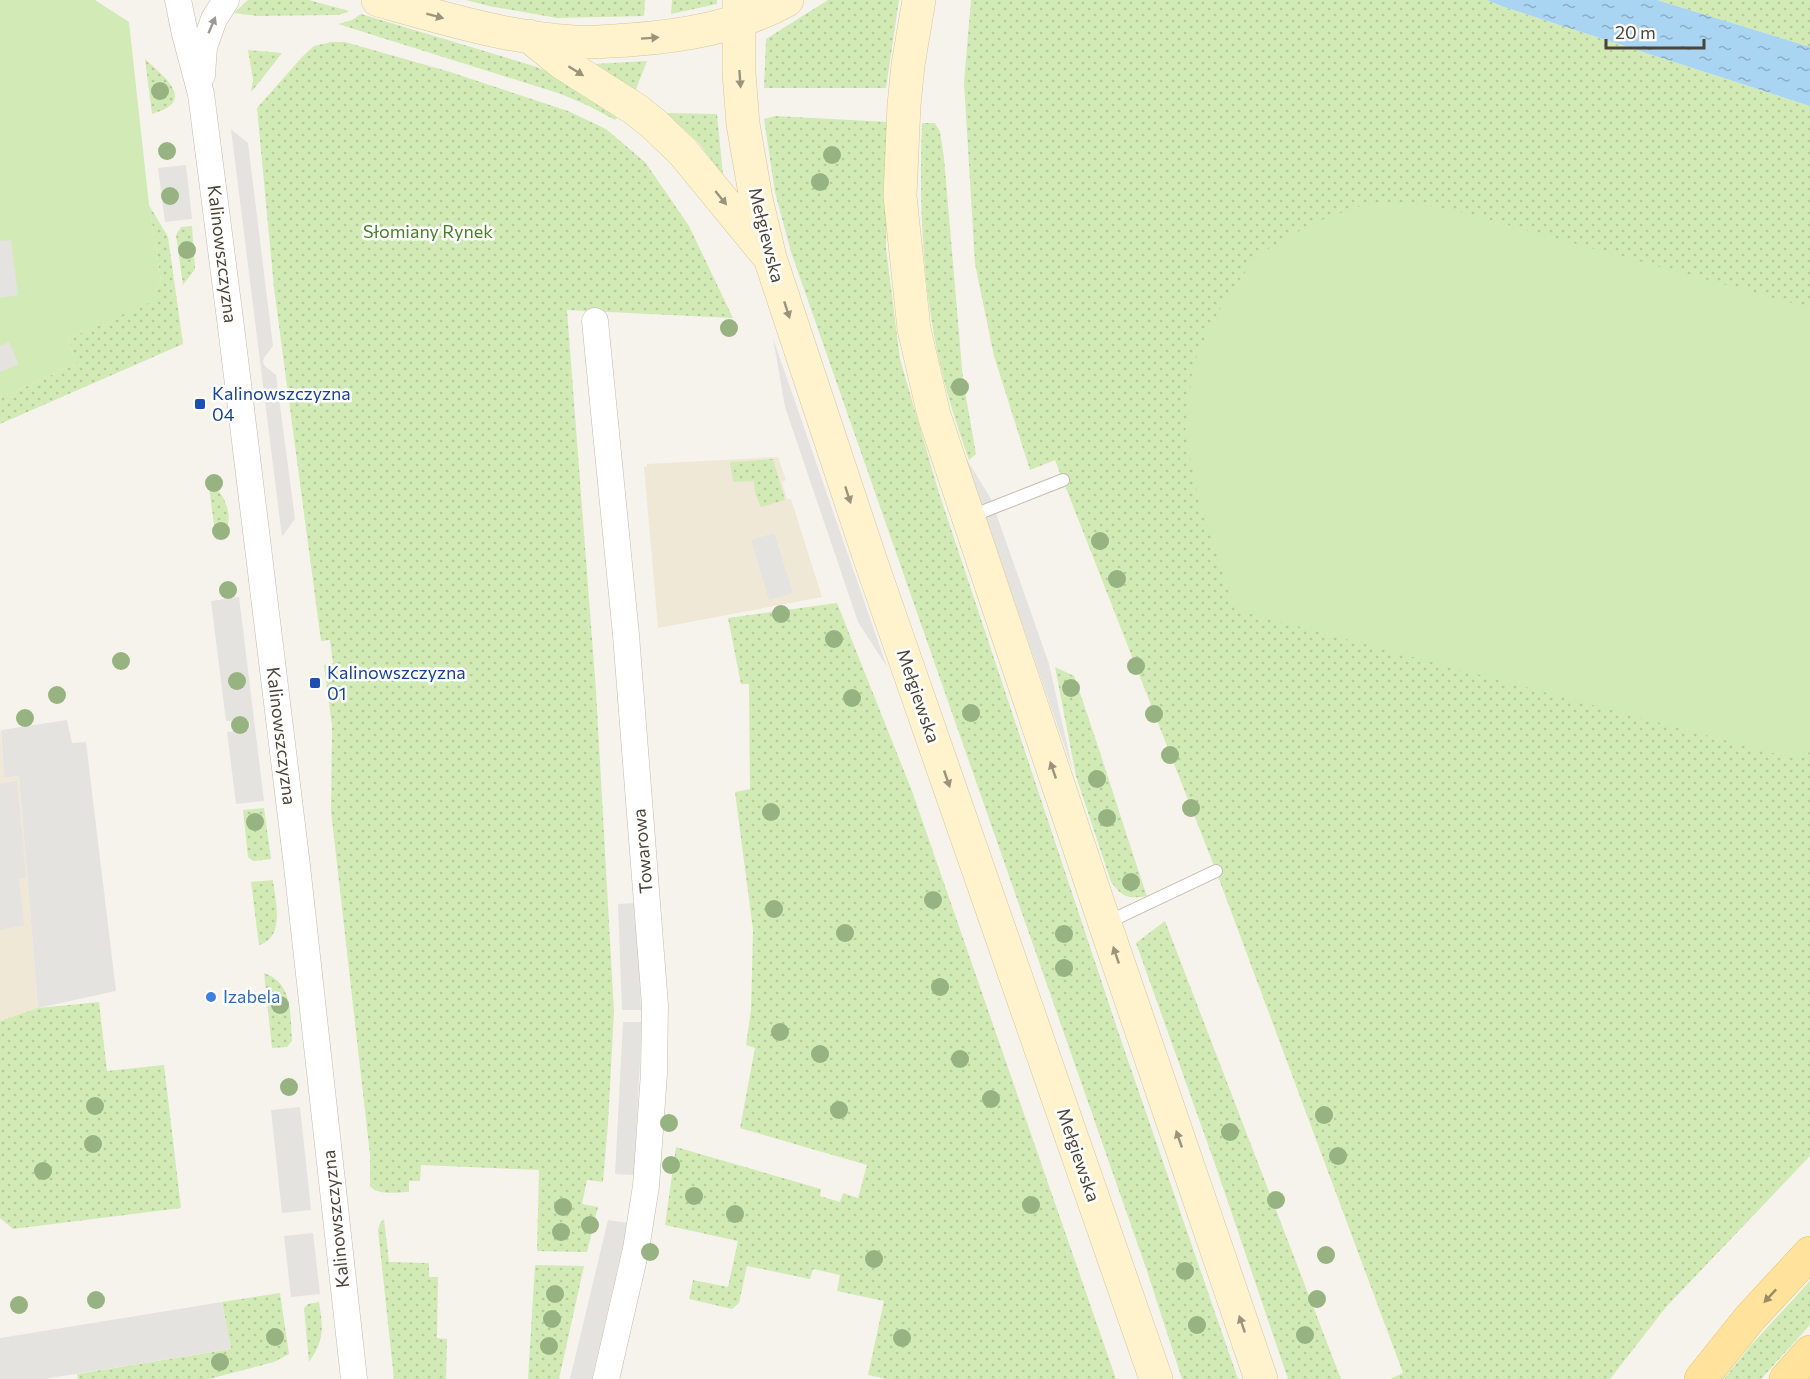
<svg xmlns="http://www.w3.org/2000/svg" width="1810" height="1379" viewBox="0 0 1810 1379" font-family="Commissioner,sans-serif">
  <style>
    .education { fill: #efe8d6 }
    .grass { fill: url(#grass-dots) }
    .garden { fill: #d2eab5 }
    .parking { fill: #e5e3e0 }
    .water { fill: url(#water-ripples) }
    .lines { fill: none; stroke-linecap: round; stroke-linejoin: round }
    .lane-casing { stroke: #c2bbae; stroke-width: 14 }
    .street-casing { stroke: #c2bbae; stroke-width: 27 }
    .secondary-casing { stroke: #d6c79b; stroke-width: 34 }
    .primary-casing { stroke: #e6c16a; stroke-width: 34 }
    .lane { stroke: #fff; stroke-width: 12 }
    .street { stroke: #fff; stroke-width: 26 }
    .secondary { stroke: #fff3cd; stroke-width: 33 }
    .primary { stroke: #ffe39c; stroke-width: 33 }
    .tree { fill: #97b381 }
    .oneway { fill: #9c937c }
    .oneway2 { fill: #9c9892 }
    .oneway3 { fill: #9c8c66 }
    .transit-dot { fill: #1a4fb4; stroke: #fff; stroke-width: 2 }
    .shop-dot { fill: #3f7fe0; stroke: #fff; stroke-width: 2 }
    .labels { text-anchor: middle; stroke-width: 5; stroke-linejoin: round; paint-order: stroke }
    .park-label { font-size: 18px; fill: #4a7f2a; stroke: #fff }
    .street-label { font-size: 18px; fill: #4b4439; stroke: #fff }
    .transit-label { font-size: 18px; fill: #164399; stroke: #fff; text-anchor: start }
    .shop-label { font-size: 18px; fill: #366cbe; stroke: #fff; text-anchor: start }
  </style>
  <defs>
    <pattern id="grass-dots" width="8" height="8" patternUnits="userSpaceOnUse" patternTransform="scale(1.5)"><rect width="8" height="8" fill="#d2eab5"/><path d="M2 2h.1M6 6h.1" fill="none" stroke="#b6ca9c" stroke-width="1.8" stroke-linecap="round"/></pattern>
    <pattern id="water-ripples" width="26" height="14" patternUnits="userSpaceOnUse" patternTransform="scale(1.5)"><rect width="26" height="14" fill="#a9d4f2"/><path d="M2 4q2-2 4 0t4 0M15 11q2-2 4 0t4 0" fill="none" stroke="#8caec5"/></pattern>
  </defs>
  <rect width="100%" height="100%" fill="#f6f3ec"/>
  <!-- education -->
  <path class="education" d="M778 457 786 480 782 482 787 499H791L822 597 658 628 644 467H647V464Z
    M0 724 4 778 19 776 38 1008 0 1021Z"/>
  <!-- grass -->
  <path class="grass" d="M248 0H309L349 11 346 13 337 15 258 16 234 13Z
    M466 0H645L644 16 557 18 489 6Z
    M672 0H717V4L671 14Z
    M828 0H899L886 88H764L766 39Z
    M971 0H1487L1504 7 1810 106V1156L1666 1307 1610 1379H1390L1403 1373 1216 871 1055 460 1030 470 994 356 975 264 964 82Z
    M1657 0H1810V47Z
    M361 14 537 67 579 88 620 114 615 120 589 106 561 94 338 24 352 20Z
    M331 42H345L447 71 568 111 606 129 645 162 689 226 733 318 567 310 596 691 614 1012 608 1123 603 1182 587 1180 582 1204 598 1207 587 1252 537 1251 539 1170 421 1165 420 1181H409V1192C397 1192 378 1196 370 1186V1155L331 811 332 726 324 665 333 663 330 640 321 641 274 288 257 108 303 56 314 46Z
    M248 50 282 53 253 90 251 91 253 80Z
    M145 59C164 77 198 101 152 114Z
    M647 61 635 92 595 64Z
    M665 113 717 114 723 175 698 142Z
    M775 116 888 122 886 248 900 359 939 493 1122 1043 1238 1379H1182L1147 1271 791 252 775 192 764 119Z
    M922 123H935L940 132 944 158 963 380 976 454 969 460C958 428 947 396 940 364 922 285 919 203 922 123Z
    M149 205 168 237 183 344 0 424V398L76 364 68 339 153 300 161 280Z
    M192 226 195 269 183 285 176 235 181 227Z
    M773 459 785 500 761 507 755 493 754 481 733 482 730 462Z
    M215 476C216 480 216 485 218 490 220 494 224 497 225 502 232 517 229 531 216 540L208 479 210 477Z
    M837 603 912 791 1116 1379H887L868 1375 884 1301 837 1291 840 1275 813 1269 810 1279 747 1266 739 1303 732 1309 689 1299 693 1280 728 1287 738 1241 665 1225 676 1147 821 1189 820 1196 840 1202 843 1193 858 1198 867 1165 740 1128 755 1048 746 1045 751 1010 753 930 735 792 750 789 749 684H741L728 618Z
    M1055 667 1074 676C1100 749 1122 823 1147 896 1128 899 1123 898 1111 882L1076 776Z
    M264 808 271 859 253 861 248 857 243 810Z
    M273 880C275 900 286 937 259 945L251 882Z
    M1165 921 1341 1379H1288L1216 1167 1136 943Z
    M264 973C294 983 290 1016 292 1041L287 1047 272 1048Z
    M99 1002 107 1071 164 1065 181 1208 13 1229 0 1218V1021L38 1008Z
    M384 1219 389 1262 429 1263V1277H438L437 1338 447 1339 446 1379H394L378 1230 380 1223Z
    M535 1265 584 1266 559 1379H528Z
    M1810 1281V1325L1761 1379H1724L1751 1345Z
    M280 1293 289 1354 274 1362 209 1379H78L77 1374 231 1349 222 1302Z
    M319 1302C323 1328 325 1339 309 1362L304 1308 308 1304Z"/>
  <!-- garden -->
  <path class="garden" d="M0 0H95L129 22 149 205 161 280 153 301 68 339 76 364 0 398Z
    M1406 202 1453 210 1810 308V752L1799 760 1236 610 1198 497 1185 433 1193 365 1210 326 1232 290 1258 255 1313 223 1366 204Z"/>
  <!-- parking -->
  <path class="parking" d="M231 129 248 143 273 346 264 358 263 362 265 366 276 375 295 519 282 537Z
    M186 165 192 219 165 222 158 168Z
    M11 240 18 295 0 298V241Z
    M773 338 887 667 858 622 785 407Z
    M9 342 19 364 0 372V346Z
    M963 453 991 499 1049 664 1073 771Z
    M774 533 793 593 769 600 751 540Z
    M239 597 264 801 236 804 227 732 246 730 249 729 250 724 248 720 226 721 211 601Z
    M67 720 72 743 86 742 116 991 38 1008 19 776 4 778 1 730Z
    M17 781 26 877 19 879 24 925 0 930V784Z
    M636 903 641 1010H622L618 904Z
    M623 1022H642L634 1175 615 1174Z
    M300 1107 311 1210 282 1213 271 1110Z
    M608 1220 628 1223 592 1379H570Z
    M313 1233 320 1294 291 1297 284 1236Z
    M222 1302 231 1349 44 1379H0V1338Z"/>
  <!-- water -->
  <path class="water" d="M1487 0H1657L1810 47V106L1504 7Z"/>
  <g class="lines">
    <defs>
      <path id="lane" d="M969 517 1063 480
        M1106 923 1216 871"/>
      <path id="street" d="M178 0 185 34 201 94 231 327 297 866 354 1379
        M202 75 204 47 214 19 226 0
        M595 321 626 635 655 1005 654 1073 646 1186 636 1249 606 1379"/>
      <path id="secondary" d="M378 0C442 18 508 38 574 42 592 43 611 41 629 40 684 36 738 27 787 0
        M739 0V73L743 124 756 199 770 258 870 559 1156 1379
        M919 0 908 65 904 105 900 196 914 329 934 415 1105 924 1261 1379
        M529 36 561 62 635 109 655 125 683 152 765 252"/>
      <path id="primary" d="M1701 1379 1749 1319 1810 1253
        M1786 1379 1810 1352"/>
    </defs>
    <!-- lane casing -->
    <use href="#lane" class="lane-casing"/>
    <!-- street casing -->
    <use href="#street" class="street-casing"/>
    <!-- secondary casing -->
    <use href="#secondary" class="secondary-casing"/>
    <!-- primary casing -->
    <use href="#primary" class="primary-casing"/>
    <!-- lane -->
    <use href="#lane" class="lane"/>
    <!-- street -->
    <use href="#street" class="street"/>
    <!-- secondary -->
    <use href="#secondary" class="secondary"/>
    <!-- primary -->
    <use href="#primary" class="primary"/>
  </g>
  <!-- trees -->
  <g class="tree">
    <circle cx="160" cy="91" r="9"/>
    <circle cx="167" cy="151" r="9"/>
    <circle cx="832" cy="155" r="9"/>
    <circle cx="820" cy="182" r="9"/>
    <circle cx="170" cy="196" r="9"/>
    <circle cx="187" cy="250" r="9"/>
    <circle cx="729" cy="328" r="9"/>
    <circle cx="960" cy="387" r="9"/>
    <circle cx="214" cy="483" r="9"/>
    <circle cx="221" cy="531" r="9"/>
    <circle cx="1100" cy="541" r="9"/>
    <circle cx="1117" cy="579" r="9"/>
    <circle cx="228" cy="590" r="9"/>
    <circle cx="781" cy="614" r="9"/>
    <circle cx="834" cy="639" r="9"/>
    <circle cx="121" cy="661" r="9"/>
    <circle cx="1136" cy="666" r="9"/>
    <circle cx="237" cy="681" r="9"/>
    <circle cx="1071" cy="688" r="9"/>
    <circle cx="57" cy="695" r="9"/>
    <circle cx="852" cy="698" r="9"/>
    <circle cx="971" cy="713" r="9"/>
    <circle cx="1154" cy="714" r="9"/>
    <circle cx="25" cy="718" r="9"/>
    <circle cx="240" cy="725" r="9"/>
    <circle cx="1170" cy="755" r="9"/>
    <circle cx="1097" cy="779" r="9"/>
    <circle cx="1191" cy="808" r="9"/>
    <circle cx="771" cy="812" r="9"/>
    <circle cx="1107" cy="818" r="9"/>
    <circle cx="255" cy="822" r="9"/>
    <circle cx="1131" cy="882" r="9"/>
    <circle cx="933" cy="900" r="9"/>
    <circle cx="774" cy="909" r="9"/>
    <circle cx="845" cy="933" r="9"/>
    <circle cx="1064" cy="934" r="9"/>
    <circle cx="1064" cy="968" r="9"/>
    <circle cx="940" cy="987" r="9"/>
    <circle cx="280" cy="1005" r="9"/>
    <circle cx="780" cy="1032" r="9"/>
    <circle cx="820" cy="1054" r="9"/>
    <circle cx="960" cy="1059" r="9"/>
    <circle cx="289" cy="1087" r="9"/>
    <circle cx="991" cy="1099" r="9"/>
    <circle cx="95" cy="1106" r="9"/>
    <circle cx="839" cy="1110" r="9"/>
    <circle cx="1324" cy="1115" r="9"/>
    <circle cx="669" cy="1123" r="9"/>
    <circle cx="1230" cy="1132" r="9"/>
    <circle cx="93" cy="1144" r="9"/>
    <circle cx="1338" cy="1156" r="9"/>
    <circle cx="671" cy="1165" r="9"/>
    <circle cx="43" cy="1171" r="9"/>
    <circle cx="694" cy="1196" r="9"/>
    <circle cx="1276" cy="1200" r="9"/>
    <circle cx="1031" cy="1205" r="9"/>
    <circle cx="563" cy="1207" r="9"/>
    <circle cx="735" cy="1214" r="9"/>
    <circle cx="590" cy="1225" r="9"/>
    <circle cx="561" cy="1232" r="9"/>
    <circle cx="650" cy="1252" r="9"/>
    <circle cx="1326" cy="1255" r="9"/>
    <circle cx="874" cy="1259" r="9"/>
    <circle cx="1185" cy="1271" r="9"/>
    <circle cx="555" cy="1294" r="9"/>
    <circle cx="1317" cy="1299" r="9"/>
    <circle cx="96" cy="1300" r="9"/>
    <circle cx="19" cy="1305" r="9"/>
    <circle cx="552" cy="1319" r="9"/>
    <circle cx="1197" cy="1325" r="9"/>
    <circle cx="1305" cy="1335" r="9"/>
    <circle cx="275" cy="1337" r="9"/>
    <circle cx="902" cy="1338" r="9"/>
    <circle cx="549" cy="1346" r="9"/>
    <circle cx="220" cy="1362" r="9"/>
  </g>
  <!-- one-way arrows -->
  <defs><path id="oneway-solid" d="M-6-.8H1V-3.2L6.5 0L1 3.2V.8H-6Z" transform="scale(1.5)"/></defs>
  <g class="oneway">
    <use href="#oneway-solid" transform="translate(435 16) rotate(15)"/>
    <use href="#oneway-solid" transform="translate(650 38) rotate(-4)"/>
    <use href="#oneway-solid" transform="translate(576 71) rotate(32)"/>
    <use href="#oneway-solid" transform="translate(740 79) rotate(86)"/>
    <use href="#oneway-solid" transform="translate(721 198) rotate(51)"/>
    <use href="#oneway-solid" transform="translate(787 310) rotate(72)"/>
    <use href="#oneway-solid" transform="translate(848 495) rotate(72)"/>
    <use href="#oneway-solid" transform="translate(1053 770) rotate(-109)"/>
    <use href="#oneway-solid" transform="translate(947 779) rotate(71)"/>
    <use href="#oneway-solid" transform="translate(1116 955) rotate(-109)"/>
    <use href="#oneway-solid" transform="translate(1179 1139) rotate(-109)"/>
    <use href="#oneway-solid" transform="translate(1242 1324) rotate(-109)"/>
  </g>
  <use class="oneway2" href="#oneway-solid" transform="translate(212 25) rotate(-67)"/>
  <use class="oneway3" href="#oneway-solid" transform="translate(1770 1296) rotate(133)"/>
  <!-- markers -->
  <g class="transit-dot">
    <rect x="194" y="398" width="12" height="12" rx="3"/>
    <rect x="309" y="677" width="12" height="12" rx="3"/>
  </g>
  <circle class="shop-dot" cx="211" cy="997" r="6"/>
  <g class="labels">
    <!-- park labels -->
    <g class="park-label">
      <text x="428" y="238">Słomiany Rynek</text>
    </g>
    <!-- street labels -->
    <g class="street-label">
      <text transform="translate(766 235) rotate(76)" y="6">Mełgiewska</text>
      <text transform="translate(222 254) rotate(83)" y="6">Kalinowszczyzna</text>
      <text transform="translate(918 696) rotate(71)" y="6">Mełgiewska</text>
      <text transform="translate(281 736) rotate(83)" y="6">Kalinowszczyzna</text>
      <text transform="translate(643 851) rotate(-95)" y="6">Towarowa</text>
      <text transform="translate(1078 1155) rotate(71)" y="6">Mełgiewska</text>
      <text transform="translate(336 1219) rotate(-96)" y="6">Kalinowszczyzna</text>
    </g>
    <!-- transit labels -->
    <g class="transit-label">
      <text x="212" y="400">Kalinowszczyzna<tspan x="212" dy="21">04</tspan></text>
      <text x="327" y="679">Kalinowszczyzna<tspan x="327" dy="21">01</tspan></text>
    </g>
    <!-- shop labels -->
    <g class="shop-label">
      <text x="223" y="1003">Izabela</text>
    </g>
  </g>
  <!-- scale -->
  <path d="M1606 39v9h98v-9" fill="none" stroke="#4b4439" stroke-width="3"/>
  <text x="1615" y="39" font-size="18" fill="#4b4439" stroke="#ffffff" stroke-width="4.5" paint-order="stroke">20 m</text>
</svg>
